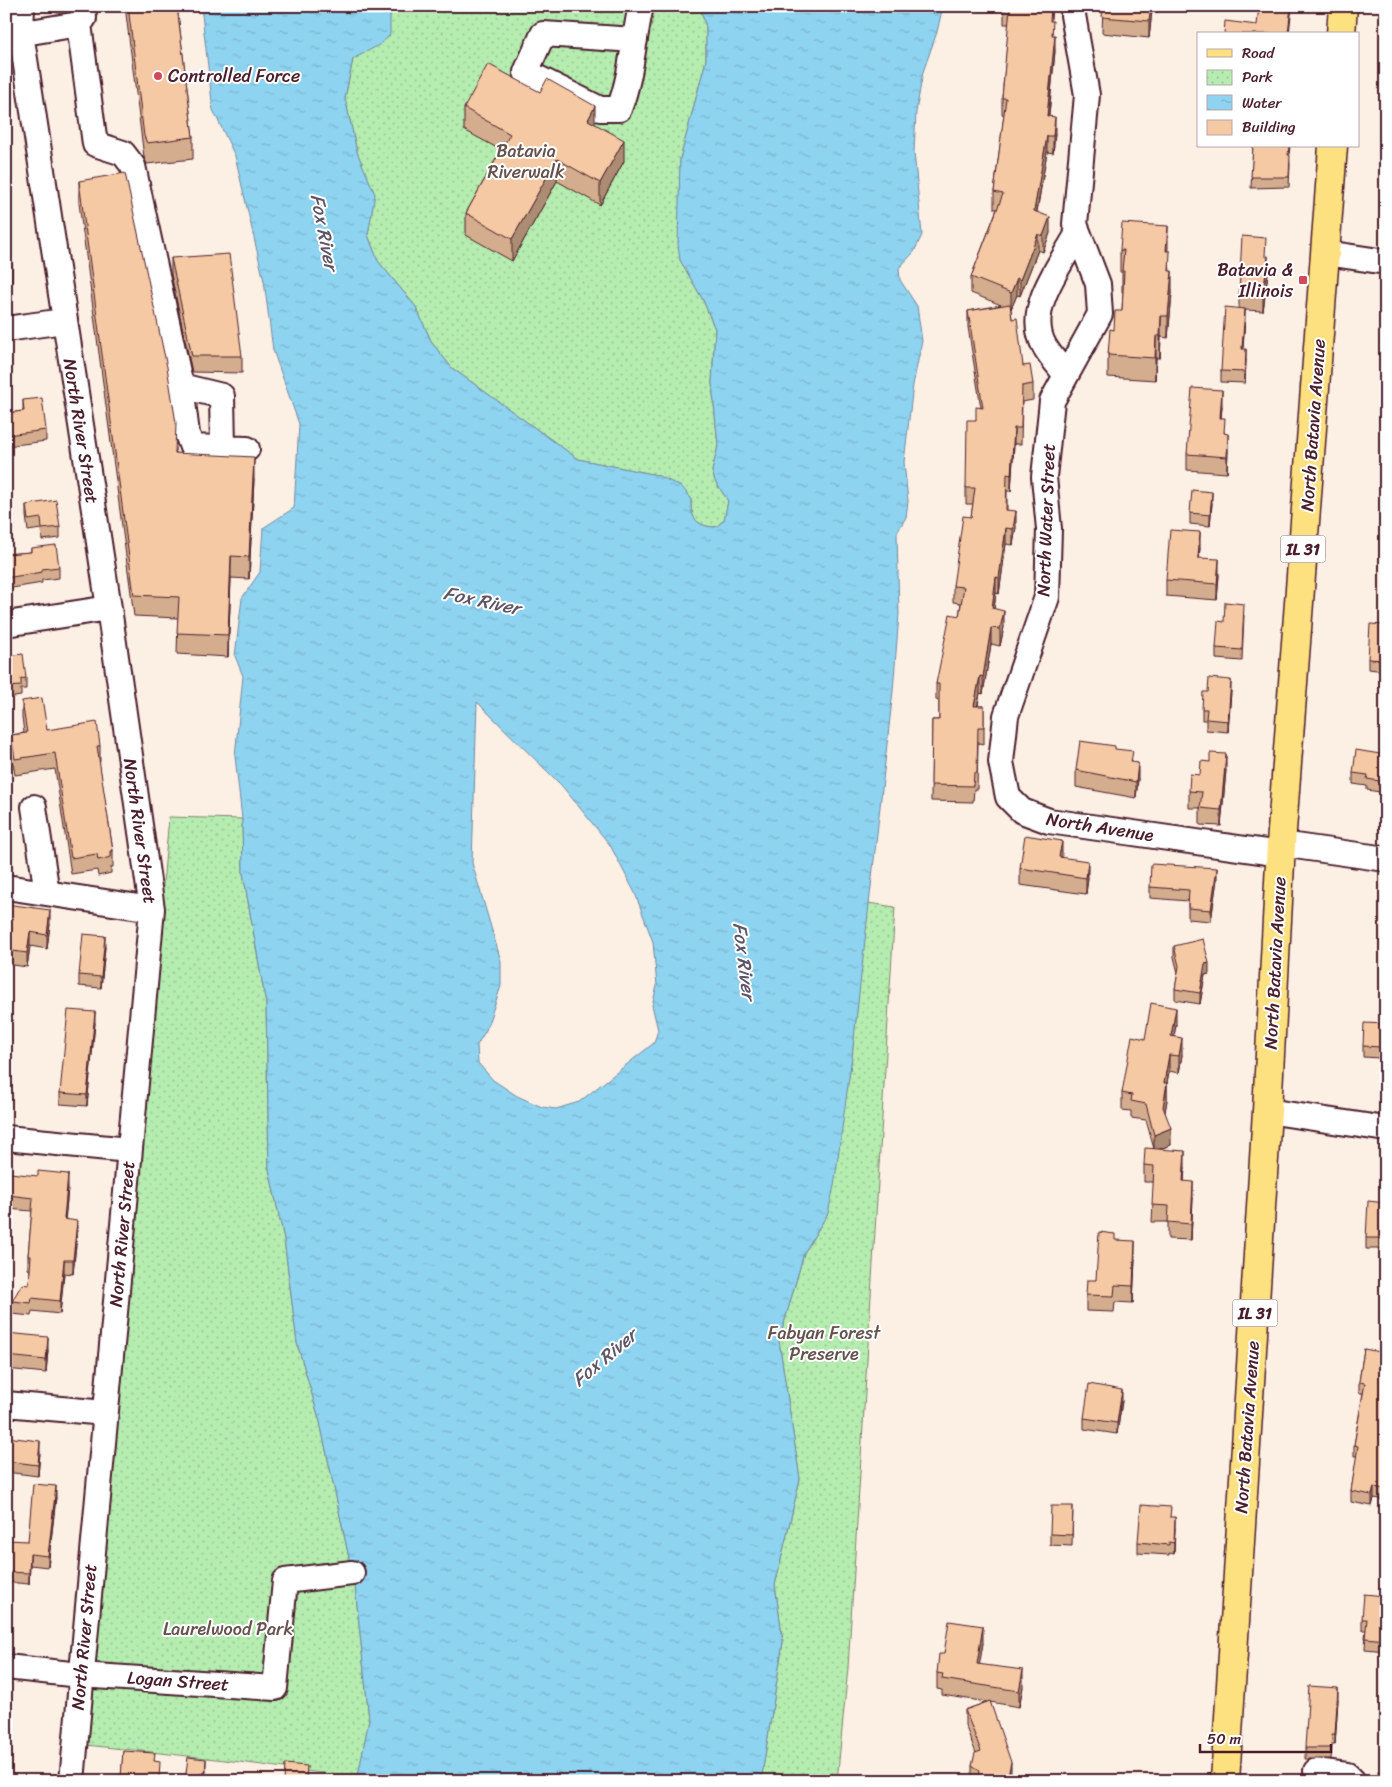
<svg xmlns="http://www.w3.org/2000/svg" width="1392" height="1787" viewBox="0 0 1392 1787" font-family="Sriracha,sans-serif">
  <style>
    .park { fill: url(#park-dots); stroke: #80866d }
    .water { fill: url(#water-ripples); stroke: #738ba1; fill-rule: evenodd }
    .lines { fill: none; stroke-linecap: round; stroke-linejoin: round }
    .minor-casing { stroke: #4a1f2b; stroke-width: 28 }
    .major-casing { stroke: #4a1f2b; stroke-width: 31 }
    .minor { stroke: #fff; stroke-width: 24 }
    .major { stroke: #fde080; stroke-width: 28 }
    .wall { fill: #d3ad8d; stroke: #4a1f2b }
    .shaded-wall { fill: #ac8d73; stroke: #4a1f2b }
    .building { fill: #f5c9a4; stroke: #4a1f2b }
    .poi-dot { fill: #d1495b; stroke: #fff; stroke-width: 2 }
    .labels { text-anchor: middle; stroke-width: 4; stroke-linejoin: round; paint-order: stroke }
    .shield { fill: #fff; stroke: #80626b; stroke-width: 1 }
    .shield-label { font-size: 16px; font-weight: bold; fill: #4a1f2b }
    .poi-label { font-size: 18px; fill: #4a1f2b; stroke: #fff; text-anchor: start }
    .park-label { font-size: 18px; fill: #65524c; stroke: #fff }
    .street-label { font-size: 18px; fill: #4a1f2b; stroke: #fff }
    .water-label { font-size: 19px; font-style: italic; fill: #5e5566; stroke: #fff }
  </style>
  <defs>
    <pattern id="park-dots" width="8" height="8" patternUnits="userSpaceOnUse" patternTransform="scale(1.25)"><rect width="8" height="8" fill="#b5ecaf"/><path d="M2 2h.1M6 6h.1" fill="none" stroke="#9dca97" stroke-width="1.8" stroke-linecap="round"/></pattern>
    <pattern id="water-ripples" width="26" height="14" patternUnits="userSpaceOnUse" patternTransform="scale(1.25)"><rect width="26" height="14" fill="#8ed3f0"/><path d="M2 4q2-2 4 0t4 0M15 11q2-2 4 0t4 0" fill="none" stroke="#7cb5ce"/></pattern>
  </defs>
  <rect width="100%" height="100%" fill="#fcefe4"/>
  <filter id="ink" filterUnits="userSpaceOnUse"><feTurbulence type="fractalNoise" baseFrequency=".02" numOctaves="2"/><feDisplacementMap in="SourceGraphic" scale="10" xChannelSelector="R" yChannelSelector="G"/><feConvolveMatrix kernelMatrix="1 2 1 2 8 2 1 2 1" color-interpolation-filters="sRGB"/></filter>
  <g filter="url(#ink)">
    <!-- park -->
    <path class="park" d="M390 6H694L701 11 706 27V60L680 159V260L703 300 715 329 712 383 718 446 712 471 715 481 728 501 724 520 716 527C696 527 690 517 691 498L657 475 578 459 452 368 432 343 416 307 378 261 368 235 374 194 357 152 345 98 353 59C380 44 391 40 390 6Z
      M169 817 242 819 243 873 266 1004 269 1169 284 1239 297 1343 320 1422 355 1586 369 1719 358 1778 225 1760 86 1745Z
      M868 903 895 907 848 1668 837 1781H761L783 1642 775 1585 800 1479 779 1341 804 1253 828 1213 852 1056Z"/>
    <!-- water -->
    <path class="water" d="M201 6H390V35L381 44 353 59 345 98 357 152 375 194 368 235 378 261 416 307 432 343 452 368 578 459 657 475 682 487 691 498C690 517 696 527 716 527L724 520 728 501 715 481 712 471 718 446 712 383 715 329 703 300 680 260 678 244 680 159 706 60V27L701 11 694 6H943L937 32 923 72 916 112 914 152 922 235 914 252 899 268 900 280 917 306 922 341 913 385 904 462 908 501 906 517 897 533 899 614 893 691 852 1056 834 1186 828 1213 804 1253 779 1341 800 1479 775 1585 783 1642 761 1781H357L369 1719 355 1586 320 1422 297 1343 284 1239 269 1169 266 1004 243 873 242 819 235 756 243 676 235 656 242 598 260 572 263 528 294 508 299 424 273 350 264 281 235 156 213 110ZM477 702 562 786 610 845 635 893 653 942 657 986 652 1005 658 1030 654 1043 579 1102 556 1109 542 1107 517 1096 493 1080 478 1063 477 1045 486 1030 501 986V961L472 863Z"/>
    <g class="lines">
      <defs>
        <path id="minor" d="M22 6 21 33 109 608 152 909 72 1781
          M1074 6 1073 15 1087 95 1075 224 1098 284 1100 314 1052 401 1044 477 1049 529 1047 597 1006 716 1001 762 1008 797 1022 811 1049 821 1281 854
          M79 24 95 144 123 153 133 166 181 386 187 434 192 447 247 449
          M6 36 79 24 84 18 83 6
          M635 40 543 34 526 72 600 109H619C632 75 633 41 641 6
          M1326 253 1386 262
          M6 329 64 321
          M1066 375C1059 366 1051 357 1045 347 1023 310 1061 265 1078 233
          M181 386 222 396 223 448
          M6 624 109 608
          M34 807 47 893
          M1281 844 1386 859
          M6 887 152 909
          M1267 1111 1386 1129
          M6 1138 129 1150
          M6 1404 105 1413
          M6 1667 80 1675 275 1688 285 1581 352 1573
          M1316 1771 1347 1775 1353 1781"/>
        <path id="major" d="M1341 34 1343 6
          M1225 1781 1267 1111 1281 844 1333 146"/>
      </defs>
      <!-- minor casing -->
      <use href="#minor" class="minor-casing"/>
      <!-- major casing -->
      <use href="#major" class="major-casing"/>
      <!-- minor -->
      <use href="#minor" class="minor"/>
      <!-- major -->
      <use href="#major" class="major"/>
    </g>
    <!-- wall -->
    <path class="wall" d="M125 6H177L193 137V159L147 164 144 157Z
      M1004 6H1052L1051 21 1055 51 1049 116 1055 134 1053 153 1047 152 1037 212 1050 233 1043 252 1038 250 1020 296 1017 295 1011 309 1012 319 1023 366 1033 384V400L1022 402 1021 444H1014L1011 491H1007V510L1016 527 1013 545 1006 544 999 594 996 593 994 609 1004 627 1000 646 991 644 983 694 980 693 978 706H984V744L978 743 977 789H974L973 802 931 801 932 720H939V701L936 700V684L959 616 961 603 953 602V586L971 517 973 504H966V488L976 420 981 408 968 327V311L1001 305 971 293V277L997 209H994V192L1004 115 1002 114V98L1009 24H1004Z
      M1103 6H1159V12L1152 11 1149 38 1102 33Z
      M464 108 595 124 624 161 600 205 557 181 512 261 466 235V213L501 150 464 130Z
      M1253 146H1290L1289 155 1290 165 1289 187 1251 188Z
      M79 181 176 453 254 479 249 579 231 578 228 657 177 654 178 618 134 616 79 203Z
      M6 221 12 266V282L6 283Z
      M1120 250 1168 251 1172 293 1168 338 1161 337 1160 358H1156L1155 380 1108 377V355L1114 330 1122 311 1123 292H1122V272H1120Z
      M1266 256 1268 273 1263 311 1245 310 1243 349 1246 360 1245 383 1221 382V371L1239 308V294Z
      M171 258 242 356V373L192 372 171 274Z
      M23 400 46 430V441L7 446 6 436V413L23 411Z
      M1222 406 1221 418 1228 450 1227 473 1187 470V454Z
      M1212 503 1210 526 1190 524V513Z
      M26 505 60 527V538L42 540 41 529 28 531 26 516Z
      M31 548 59 567V578L42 580V583L6 589V554L31 552Z
      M1200 548 1199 558 1219 575 1217 600 1166 596V580Z
      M1244 615 1242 661 1216 659V648L1224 622Z
      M1386 625V671L1368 669V659Z
      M6 656 26 678V689H21V696L6 698Z
      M1231 691 1228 732 1206 730V720H1202V709Z
      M22 701 47 730 100 746V762H99L113 851V867H111V873L98 876 97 870 71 874 55 769 15 775 11 751V735L24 733 22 717Z
      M1115 749 1133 762 1138 779 1136 798 1076 787V770Z
      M1386 755V793L1367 790V786L1353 784V773Z
      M1226 770 1221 826 1200 825V808H1189V791L1200 775Z
      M6 827 11 838 10 856H6Z
      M1062 857 1088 877 1086 894 1020 885V868Z
      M1217 879 1211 921 1188 919V901L1150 898V887Z
      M6 904 50 924 47 949 30 946 27 967 6 964Z
      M1174 946 1209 974 1205 975 1200 1004 1175 1000V989L1178 973 1174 957Z
      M105 947 101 988 79 986V975Z
      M95 1023 87 1106 60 1104V1093Z
      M1176 1024 1174 1037 1182 1055 1179 1073 1169 1071 1167 1083V1100L1165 1112 1171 1145 1160 1149 1185 1167 1184 1181 1193 1198 1191 1240 1168 1239V1222H1152L1154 1182H1144V1165L1154 1149 1146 1120 1131 1118V1111L1122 1110V1093L1145 1039Z
      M1386 1024V1068H1380V1058L1363 1057V1046Z
      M68 1188 65 1220 77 1234 73 1274 64 1273 60 1314 32 1311 31 1316 12 1314V1301L29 1285 30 1270 28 1269V1256L32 1211 8 1209V1195Z
      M1386 1203V1249H1366V1238Z
      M1115 1240 1135 1258 1133 1303 1115 1302 1114 1312 1086 1311V1295L1096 1280Z
      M6 1333 48 1350 46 1373 6 1369Z
      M1364 1349 1385 1427H1386V1490L1384 1500 1374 1498 1372 1506 1351 1502V1491L1357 1456H1354V1445L1363 1393H1359V1382Z
      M1122 1401 1117 1434 1084 1429V1418Z
      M6 1437 40 1452 38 1476 6 1472Z
      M56 1497 48 1567 30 1565 29 1584 6 1582V1562L28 1541Z
      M1073 1506 1072 1546 1050 1545V1534Z
      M1171 1517 1175 1528 1174 1554 1169 1553V1555L1138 1553V1542Z
      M1386 1588V1651L1365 1649 1366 1630H1362V1619L1385 1596Z
      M983 1643 979 1664 1023 1687 1019 1707 990 1702 1011 1777 1010 1781H972V1766L976 1753 965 1725V1710L987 1702 942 1695V1690L937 1689V1673L944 1654Z
      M1338 1699 1335 1745H1332L1331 1759H1305V1748Z
      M123 1751 155 1761 159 1781H121Z
      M206 1769 205 1781H185Z"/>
    <!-- shaded-wall -->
    <path class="shaded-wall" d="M1151 6H1152V11L1149 38V21Z
      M1291 6H1292L1289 34H1288Z
      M1055 35V51L1047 132V116Z
      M595 106V128L588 120Z
      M1055 117V134L1053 153V136Z
      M1047 136V152L1034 227V211Z
      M624 140V161L600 205V183Z
      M557 159V181L512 261V239Z
      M1050 217V233L1043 252V236Z
      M1168 226V248L1166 272V251Z
      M1038 234V250L1020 296V280Z
      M1268 256V273L1263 311V295Z
      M1172 271V293L1168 338V316Z
      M1017 278V295L1011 309V293Z
      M1245 309V320L1242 360V349Z
      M1161 316V337L1160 358V336Z
      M1156 336V358L1155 380V358Z
      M1246 349V360L1245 383V372Z
      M1222 390V406L1220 435V418Z
      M1014 428V444L1011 491V475Z
      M1228 434V450L1227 473V457Z
      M254 457V479L249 579V557Z
      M1212 492V503L1210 526V515Z
      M1016 511V527L1013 545V529Z
      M1006 528V544L999 594V578Z
      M1200 532V548L1198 574V558Z
      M231 556V578L228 657V635Z
      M1219 559V575L1217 600V584Z
      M996 577V593L992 625V608Z
      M1004 611V627L1000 646V629Z
      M991 628V644L983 694V677Z
      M980 676V693L974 723V706Z
      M1231 680V691L1228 732V721Z
      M1226 754V770L1221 826V810Z
      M1138 763V779L1136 798V782Z
      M11 827V838L10 856V845Z
      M1062 841V857H1059Z
      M1088 861V877L1086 894V878Z
      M1217 868V879L1211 921V910Z
      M50 910V924L47 949V935Z
      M30 932V946L27 967V953Z
      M105 936V947L101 988V977Z
      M1209 963V974L1205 975 1200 1004V993L1205 964Z
      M1176 1008V1024L1171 1052V1036Z
      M95 1012V1023L87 1106V1095Z
      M1182 1038V1055L1179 1073V1056Z
      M1169 1055V1071L1164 1099V1083Z
      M1167 1083V1100L1163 1123V1107Z
      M1171 1128V1145L1154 1151V1135Z
      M1185 1151V1167L1183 1198V1181Z
      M68 1174V1188L64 1233V1219Z
      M1193 1182V1198L1191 1240V1224Z
      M77 1221V1234L73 1274V1260Z
      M1135 1241V1258L1133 1303V1286Z
      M64 1260V1273L60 1314V1301Z
      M8 1294V1307L6 1329V1316Z
      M48 1337V1350L46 1373V1360Z
      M1122 1390V1401L1117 1434V1423Z
      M1386 1409V1420L1383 1438V1427Z
      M40 1441V1452L38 1476V1465Z
      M1386 1479V1490L1384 1500V1489Z
      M56 1486V1497L48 1567V1556Z
      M1374 1487V1498L1372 1506V1495Z
      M1175 1517V1528L1174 1554V1543Z
      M30 1554V1565L29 1584V1573Z
      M983 1626V1643L977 1680V1664Z
      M1023 1670V1687L1019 1707V1691Z
      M1338 1688V1699L1335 1745V1734Z
      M206 1759V1769L205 1781V1773Z
      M1011 1762V1777L1010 1781H1007Z"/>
    <!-- building -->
    <path class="building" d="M128 6H177L193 137 147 143 144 136Z
      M1004 6H1051L1050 21H1053L1052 35H1055L1047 116 1055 117 1053 136H1047L1034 211 1050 217 1043 236 1038 234 1020 280 1017 278 1011 293 971 277 1003 194 994 192 1006 98H1002L1010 7H1004Z
      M1103 6H1151L1149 21 1102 17Z
      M1259 6H1291L1288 34H1224L1225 21 1257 25Z
      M488 64 540 92 547 79 595 106 588 120 624 140 600 183 557 159 512 239 466 213 510 134 464 108Z
      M1253 146H1289L1288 155H1290L1289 177H1251Z
      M125 173 167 367 176 423 175 453 254 457 249 557 231 556 228 635 177 633 179 597 134 595 79 181Z
      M6 221 12 266 6 267Z
      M1122 223 1168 226 1166 251H1170L1169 271H1172L1168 316H1161L1160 336H1156L1155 358 1108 355 1110 329 1114 330 1115 311H1122L1124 271H1122L1124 250H1120Z
      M1242 236 1266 238 1265 256H1268L1263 295 1239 294Z
      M229 254 242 356H192L171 258Z
      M1010 304 1012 319 1017 318 1023 366 1030 365 1033 384 1022 386 1021 428H1014L1011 475 1007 474 1006 510 1016 511 1013 529 1006 528 999 578 996 577 992 608 1004 611 1000 629 991 628 983 677 980 676 974 706H984V727H978L977 773H974L973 786 931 785 932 720H939V684H936L950 614 959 616 964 587 953 586 963 516 971 517 975 488H966L967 420H976V407L983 408 968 311Z
      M1225 307 1245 309 1242 349H1246L1245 372 1221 371Z
      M1192 388 1222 390 1220 418H1225L1224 433 1228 434 1227 457 1187 454Z
      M42 398 46 430 7 435 6 413 24 411 23 400Z
      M1192 490 1212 492 1210 515 1190 513Z
      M56 500 60 527 42 529 41 518 28 520 26 505Z
      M1170 530 1200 532 1198 558 1219 559 1217 584 1166 580Z
      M56 545 59 567 42 569V572L6 578V554L31 552V548Z
      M1225 602 1244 604 1242 650 1216 648 1218 621 1224 622Z
      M1370 624 1386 625V660L1368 659Z
      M23 654 26 678 21 679V686L6 687V656Z
      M1209 678 1231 680 1228 721 1206 719 1207 709H1202L1203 692H1208Z
      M42 698 47 730 97 722 100 746H97L113 851H111V857L98 860 97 854 71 858 55 753 15 759 11 735 27 733 22 701Z
      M1080 741 1115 746V749L1133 751 1131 762 1138 763 1136 782 1076 770Z
      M1356 750 1386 755V782L1367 779 1368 775 1353 773Z
      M1210 753 1226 754 1221 810 1200 808 1202 792 1189 791 1190 774 1200 775 1201 761 1210 762Z
      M6 827H11L10 845H6Z
      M1025 835 1062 841 1059 857 1088 861 1086 878 1020 868Z
      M1151 864 1217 868 1211 910 1188 908 1189 890 1150 887Z
      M6 904 50 910 47 935 30 932 27 953 6 950Z
      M83 934 105 936 101 977 79 975Z
      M1203 939 1209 963 1205 964 1200 993 1175 989 1179 966 1174 946Z
      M1151 1003 1176 1008 1171 1036 1182 1038 1179 1056 1169 1055 1164 1083H1167L1163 1107 1171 1128 1154 1135 1146 1104 1131 1101 1132 1095 1122 1093 1132 1036 1145 1039Z
      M68 1010 95 1012 87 1095 60 1093Z
      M1364 1023 1386 1024V1057H1380L1381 1047 1363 1046Z
      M1145 1148 1185 1151 1183 1181 1193 1182 1191 1224 1168 1222 1169 1206 1152 1205 1154 1166 1144 1165Z
      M38 1171 68 1174 64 1219 77 1221 73 1260H64L60 1301 32 1298 31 1303 12 1301 22 1284 29 1285 31 1256H28L33 1198 8 1195 10 1173 38 1176Z
      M1368 1201 1386 1203V1238H1366Z
      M1099 1232 1115 1234V1240L1135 1241 1133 1286 1115 1285 1114 1296 1086 1295 1087 1280H1096Z
      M6 1294H8L6 1316Z
      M6 1333 48 1337 46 1360 6 1356Z
      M1364 1349 1386 1353V1409L1383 1427H1386V1479L1384 1489 1374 1487 1372 1495 1351 1491 1358 1446 1354 1445 1365 1383 1359 1382Z
      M1089 1384 1122 1390 1117 1423 1084 1418Z
      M6 1437 40 1441 38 1465 6 1461Z
      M33 1484 56 1486 48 1556 30 1554 29 1573 6 1572V1562L8 1540 28 1541Z
      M1141 1505 1171 1507 1170 1517H1175L1174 1543 1169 1542V1545L1138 1542Z
      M1051 1506H1073L1072 1535 1050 1534Z
      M1386 1588V1640L1365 1638 1367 1619H1362L1364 1594 1385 1596Z
      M949 1621 983 1626 977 1664 1023 1670 1019 1691 942 1679 943 1674 937 1673 939 1654H944Z
      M1309 1686 1338 1688 1335 1734H1332L1331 1748H1305Z
      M990 1701 1011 1762 1007 1781H978L980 1771 972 1766 975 1753 981 1751 965 1710Z
      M123 1751 155 1753 154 1761 160 1762 159 1779 121 1777Z
      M188 1757 206 1759 205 1773H201L200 1781H185Z
      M285 1764 307 1766 306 1781H284Z
      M1378 1771 1386 1772V1781H1377Z"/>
  </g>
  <!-- markers -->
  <g class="poi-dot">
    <circle cx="158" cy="76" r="5"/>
    <rect x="1298" y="275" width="10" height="10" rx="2.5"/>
  </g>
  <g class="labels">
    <!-- shield labels -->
    <g class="shield">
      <rect x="1280.5" y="535.5" width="45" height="27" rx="4"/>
      <rect x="1232.5" y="1299.5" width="45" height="27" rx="4"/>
    </g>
    <g class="shield-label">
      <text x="1303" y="555">IL 31</text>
      <text x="1255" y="1319">IL 31</text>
    </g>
    <!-- poi labels -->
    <g class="poi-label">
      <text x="168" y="82">Controlled Force</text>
      <text x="1293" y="276" text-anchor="end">Batavia &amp;<tspan x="1293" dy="21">Illinois</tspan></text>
    </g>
    <!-- park labels -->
    <g class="park-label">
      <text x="526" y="157">Batavia<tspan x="526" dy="21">Riverwalk</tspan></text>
      <text x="824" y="1339">Fabyan Forest<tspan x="824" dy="21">Preserve</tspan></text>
      <text x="228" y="1635">Laurelwood Park</text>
    </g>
    <!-- street labels -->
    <g class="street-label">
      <text transform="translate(1313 425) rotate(-86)" y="6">North Batavia Avenue</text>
      <text transform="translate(81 431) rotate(81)" y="6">North River Street</text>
      <text transform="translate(1046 520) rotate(-88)" y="6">North Water Street</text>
      <text transform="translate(1100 827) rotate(9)" y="6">North Avenue</text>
      <text transform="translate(140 831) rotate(82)" y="6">North River Street</text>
      <text transform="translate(1275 963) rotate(-87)" y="6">North Batavia Avenue</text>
      <text transform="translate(122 1234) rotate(-85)" y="6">North River Street</text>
      <text transform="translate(1247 1427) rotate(-86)" y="6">North Batavia Avenue</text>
      <text transform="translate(84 1637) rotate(-85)" y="6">North River Street</text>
      <text transform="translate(178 1681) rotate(4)" y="6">Logan Street</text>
    </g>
    <!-- water labels -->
    <g class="water-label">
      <text transform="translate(325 232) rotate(79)" y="7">Fox River</text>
      <text transform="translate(482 600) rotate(12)" y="7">Fox River</text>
      <text transform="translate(745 961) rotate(83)" y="7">Fox River</text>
      <text transform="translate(604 1357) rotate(-40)" y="7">Fox River</text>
    </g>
  </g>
  <!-- margin -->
  <rect width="1392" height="1787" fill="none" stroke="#fff" stroke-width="25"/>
  <rect x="12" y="12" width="1367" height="1762" fill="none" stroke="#4a1f2b" stroke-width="2" filter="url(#ink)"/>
  <!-- legend -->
  <rect x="1197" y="32" width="162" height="115" fill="#ffffff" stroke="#b7a5aa"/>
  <rect x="1207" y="49" width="25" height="8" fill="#fde080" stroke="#b7a5aa"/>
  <text x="1242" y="58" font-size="15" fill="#4a1f2b">Road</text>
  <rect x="1207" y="70" width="25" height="15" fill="url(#park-dots)" stroke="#b7a5aa"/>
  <text x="1242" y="82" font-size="15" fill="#4a1f2b">Park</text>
  <rect x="1207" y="95" width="25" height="15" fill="url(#water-ripples)" stroke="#b7a5aa"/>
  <text x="1242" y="108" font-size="15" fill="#4a1f2b">Water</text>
  <rect x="1207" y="120" width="25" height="15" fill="#f5c9a4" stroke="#b7a5aa"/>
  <text x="1242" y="132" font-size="15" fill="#4a1f2b">Building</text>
  <!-- scale -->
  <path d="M1200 1744v8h131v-8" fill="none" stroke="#4a1f2b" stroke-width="2.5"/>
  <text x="1207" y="1744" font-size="15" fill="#4a1f2b" stroke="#ffffff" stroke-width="4" paint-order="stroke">50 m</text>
</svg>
